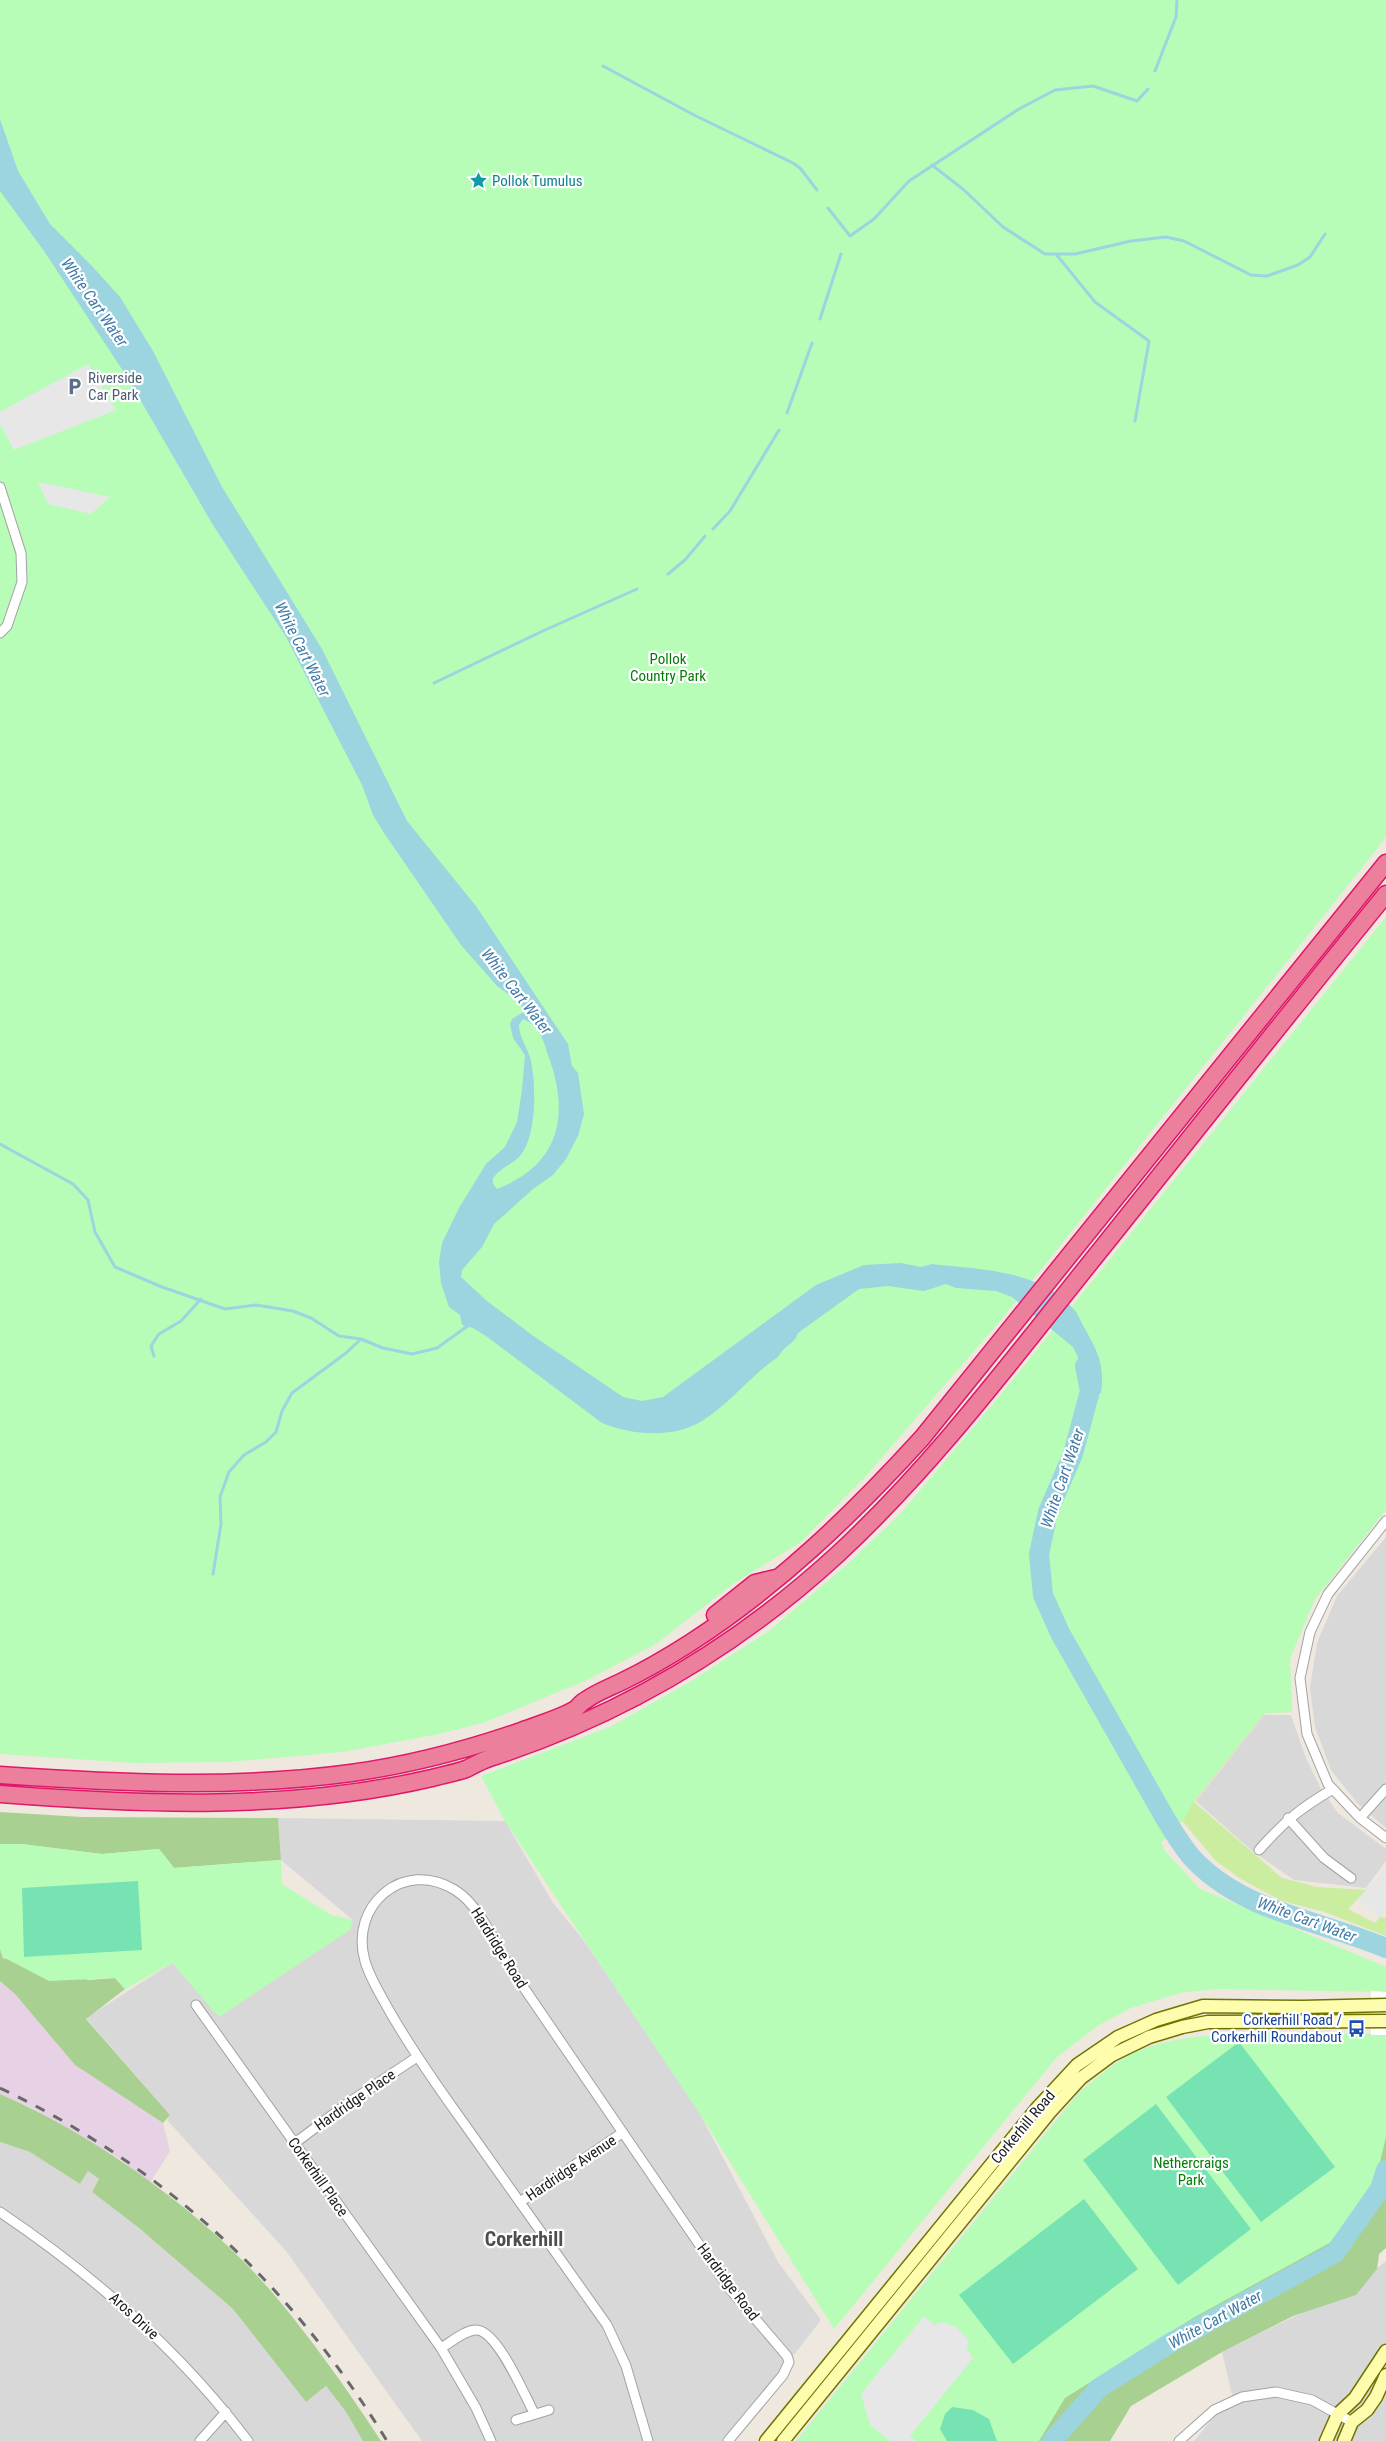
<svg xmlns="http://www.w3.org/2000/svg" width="1386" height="2441" viewBox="0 0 1386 2441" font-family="'Roboto Condensed',sans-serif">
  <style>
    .residential { fill: #d9d8d8 }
    .industrial { fill: #e7d1e5 }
    .grass { fill: #cbeda0 }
    .forest { fill: #a8d091 }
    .park { fill: #b7fdb8 }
    .pitch { fill: #77e3b2 }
    .parking { fill: #e7e7e7 }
    .water { fill: #9cd4df; fill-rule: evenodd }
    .pier { fill: #fff }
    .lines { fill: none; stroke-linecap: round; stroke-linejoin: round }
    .stream { stroke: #9cd4df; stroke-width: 3 }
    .river { stroke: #9cd4df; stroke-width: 20 }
    .street-casing { stroke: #a2a2a2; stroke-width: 11 }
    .secondary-casing { stroke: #6f7400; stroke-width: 15 }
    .highway-casing { stroke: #e1176a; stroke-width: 19 }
    .street { stroke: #fff; stroke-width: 9 }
    .secondary { stroke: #fefcad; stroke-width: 12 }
    .highway { stroke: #ec809c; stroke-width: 16 }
    .rail { stroke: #696969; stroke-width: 3; stroke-dasharray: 10 10; stroke-linecap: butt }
    .labels { text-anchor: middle; stroke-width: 4.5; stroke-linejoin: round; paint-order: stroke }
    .culture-label { font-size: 15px; fill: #0d838f; stroke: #fff; text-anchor: start }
    .service-label { font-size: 15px; fill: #4e5e75; stroke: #fff; text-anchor: start }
    .park-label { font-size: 15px; fill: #047e06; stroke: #fff }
    .street-label { font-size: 15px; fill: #1b1b1b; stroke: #fff }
    .transit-label { font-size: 15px; fill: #164399; stroke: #fff; text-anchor: end }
    .water-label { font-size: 16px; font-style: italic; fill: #407ba8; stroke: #fff }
    .district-label { font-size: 20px; font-weight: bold; fill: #4e4e4e; stroke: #fff }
  </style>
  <rect width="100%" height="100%" fill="#eee8df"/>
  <!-- residential -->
  <path class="residential" d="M1386 1537V1828L1358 1804 1331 1770 1315 1727 1310 1688 1317 1643 1337 1596Z
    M1264 1715H1291L1306 1758 1320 1787 1338 1813 1386 1849V1861L1366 1888 1294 1880 1251 1850 1196 1801Z
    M278 1818 505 1821 553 1903 585 1942 700 2114 778 2262 821 2320 727 2441H422L286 2251 167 2120 170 2115 86 2018 172 1963 353 1920 281 1860Z
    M0 2142 30 2152 80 2184 88 2171 99 2179 92 2192 139 2228 233 2309 306 2402 326 2386 346 2412 363 2441H0Z
    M1386 2261V2441H1194L1232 2395 1222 2352 1353 2288Z"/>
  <!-- industrial -->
  <path class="industrial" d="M0 1981 15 1994 75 2065 163 2123 170 2151 150 2183 120 2159 32 2108 0 2094Z"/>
  <!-- grass -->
  <path class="grass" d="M1268 1705 1292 1712 1265 1713 1194 1802 1282 1878 1317 1887 1367 1890 1348 1909 1375 1923 1381 1916 1384 1918 1386 1916V1936L1325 1912 1282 1901 1241 1879 1216 1861 1173 1810Z"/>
  <!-- forest -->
  <path class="forest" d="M0 1812 82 1817 278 1818 281 1860 174 1868 159 1849 102 1854 21 1844H0Z
    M0 1949 3 1958 89 1980 115 1978 125 1989 86 2019 170 2115 163 2123 75 2065 15 1994 0 1981Z
    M1263 2032 1386 2035V2248L1379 2254 1377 2269 1356 2295 1293 2316 1222 2352 1131 2406 1110 2441H1009L1262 2040Z
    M0 2094C95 2135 203 2212 271 2291 311 2338 347 2389 381 2441H363L346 2412 326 2386 306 2402 233 2309 139 2228 92 2192 99 2179 88 2171 80 2184 30 2152 0 2142Z"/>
  <!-- park -->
  <path class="park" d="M0 0H1386V837L1380 845 1000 1321 865 1477 801 1542 733 1584 656 1644 587 1680 486 1722 439 1734 343 1752 228 1762 134 1763 0 1754Z
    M1386 917V1510L1315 1599 1290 1659 1292 1712 1264 1713 1193 1802 1185 1818 1161 1843 1166 1852 1200 1889 1384 1966 1386 1967V1992L1215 1989 1180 1993 1131 2008 1099 2025 1057 2057 834 2329 700 2114 505 1821 481 1776 610 1727 688 1683 769 1631 851 1561 901 1513 998 1398Z
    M0 1844H21L102 1854 159 1849 174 1868 281 1860 282 1884 331 1915 353 1920 350 1930 219 2017 172 1963 125 1989 115 1978 49 1981 3 1957 0 1949Z
    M1263 2032 1386 2035V2137L1380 2162 1369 2195 1333 2241 1193 2318 1065 2398 1039 2441H796L1080 2091C1094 2081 1106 2069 1121 2060 1163 2034 1215 2036 1263 2032Z"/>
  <!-- pitch -->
  <path class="pitch" d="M138 1881 142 1950 24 1957 22 1888Z
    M1239 2042 1335 2167 1261 2222 1166 2097Z
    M1156 2104 1251 2229 1178 2285 1083 2160Z
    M1084 2199 1138 2269 1013 2364 959 2295Z
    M952 2407 973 2410 989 2419 997 2441H947L940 2429 945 2414Z"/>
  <!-- parking -->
  <path class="parking" d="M88 364 116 410 14 450 0 424V412Z
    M38 482 110 497 91 514 48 504Z
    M1386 1867V1910L1380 1918 1357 1900Z
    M924 2316 934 2325 942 2322 956 2327 969 2341 967 2349 973 2358 910 2436 916 2441H890L870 2425 861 2394Z"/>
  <!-- water -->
  <path class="water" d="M0 119 18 171 50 224 92 266 120 297 153 351 222 487 322 649 407 821 476 906 568 1044 572 1066 578 1073 584 1114 578 1136 566 1159 553 1175 533 1189 494 1224 482 1247 462 1270 461 1277 487 1301 532 1335 623 1397 642 1401 663 1397 816 1285 864 1265 901 1263 921 1267 932 1264C981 1270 1042 1269 1076 1312 1079 1317 1082 1324 1085 1329 1098 1352 1105 1366 1101 1393L1081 1392 1078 1357 1073 1347 1012 1297 996 1291 956 1288 946 1284 924 1291 888 1286 859 1289 798 1333C795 1344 783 1346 778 1357 751 1375 730 1404 702 1421 672 1439 632 1435 602 1423L486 1336 473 1328 462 1325 460 1315 449 1307 441 1283 439 1262 442 1243 459 1208 486 1164 505 1147 517 1122 522 1090 525 1055 513 1038 510 1024 512 1019 525 1011 518 1001 497 986 461 945 384 833 373 815 362 785 286 637 213 525 127 377 44 251 0 191ZM523 1019C540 1026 543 1039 548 1055 570 1114 561 1164 497 1189L493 1184V1178C501 1168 512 1164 520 1156 537 1136 536 1085 531 1061 528 1048 519 1038 519 1025Z"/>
  <!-- pier -->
  <path class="pier" d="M1371 1991 1386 1992V2035H1371Z"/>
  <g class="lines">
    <!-- stream -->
    <path class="stream" d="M603 66 694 115 793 163 800 168 817 190
      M1155 71 1176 17 1177 0
      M932 165 964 190 1003 227 1045 254H1075L1131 241 1166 237 1184 241 1251 275 1267 276 1298 265 1310 257 1325 234
      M828 208 850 236 874 219 909 181 1019 109 1055 90 1093 86 1137 101 1148 89
      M1056 254 1095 302 1149 341 1135 421
      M820 319 841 254
      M787 413 812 343
      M713 529 730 511 779 430
      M668 574 685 560 705 536
      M434 683 545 630 637 589
      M0 1144 73 1184 88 1200 95 1232 115 1267 162 1287 225 1309 256 1305 293 1311 311 1318 339 1336 361 1339 383 1348 412 1354 437 1348 469 1325
      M154 1356 151 1346 159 1334 181 1321 201 1299
      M213 1574 221 1524 220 1497 229 1472 244 1455 266 1442 276 1432 282 1411 292 1393 346 1353 361 1339"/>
    <!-- river -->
    <path class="river" d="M1085 1366 1090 1391 1073 1454 1048 1512 1039 1554 1043 1595 1060 1633 1165 1818C1175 1834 1183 1849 1196 1862 1247 1913 1322 1921 1386 1948
      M1052 2441 1099 2388 1172 2342 1335 2253 1380 2189 1386 2170"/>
    <defs>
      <path id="street" d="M0 487 21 553 22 582 7 626 0 633
        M1386 1521 1328 1594 1310 1632 1300 1678 1307 1734 1328 1784 1360 1818 1386 1838
        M1288 1818 1324 1858 1351 1878
        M1360 1818 1386 1789
        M1259 1850C1285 1821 1299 1809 1333 1789
        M196 2005 441 2348 476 2408 491 2441
        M295 2143 348 2103 417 2057
        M520 2202 622 2133
        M0 2212C95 2276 179 2350 248 2441
        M441 2348C451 2342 464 2331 475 2330 496 2327 525 2396 534 2413
        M516 2420 549 2410
        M200 2441 226 2412
        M648 2441 626 2366 607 2325C559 2258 511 2189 463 2122 437 2086 412 2050 390 2012 381 1995 370 1979 365 1961 349 1906 403 1858 455 1890 479 1905 492 1938 507 1963L729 2288 787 2356 789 2362 783 2375 728 2441
        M1179 2441 1214 2410 1242 2397 1276 2392 1312 2400 1352 2422"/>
      <path id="secondary" d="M766 2441 1038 2107 1077 2065 1118 2037 1156 2020 1203 2006 1303 2007 1386 2005
        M783 2441 1050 2112 1081 2078 1112 2055 1149 2037 1182 2027 1208 2022 1386 2021
        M1326 2441 1338 2414 1355 2398 1386 2351
        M1344 2441 1352 2422 1367 2410 1376 2397 1386 2375"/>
      <path id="highway" d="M715 1615 755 1583 776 1578
        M0 1775C117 1783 234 1789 351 1773 409 1765 466 1750 521 1731 539 1724 558 1719 574 1710 579 1707 581 1702 586 1700 597 1692 611 1687 623 1681 646 1670 668 1657 690 1643 778 1586 851 1516 922 1438L1386 863
        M0 1794C143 1805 291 1811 432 1778 443 1775 455 1773 466 1769 474 1765 481 1761 490 1758 620 1716 737 1647 838 1554 935 1464 1015 1356 1098 1253 1194 1133 1289 1013 1386 894"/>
    </defs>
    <!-- street casing -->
    <use href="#street" class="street-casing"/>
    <!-- secondary casing -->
    <use href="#secondary" class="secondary-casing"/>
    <!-- highway casing -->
    <use href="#highway" class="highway-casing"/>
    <!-- street -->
    <use href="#street" class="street"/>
    <!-- secondary -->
    <use href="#secondary" class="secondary"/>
    <!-- highway -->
    <use href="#highway" class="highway"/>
    <!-- rail -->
    <path class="rail" d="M0 2088C165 2167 292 2285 387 2441"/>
  </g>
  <!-- icons -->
  <defs>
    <symbol id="sight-bare" viewBox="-9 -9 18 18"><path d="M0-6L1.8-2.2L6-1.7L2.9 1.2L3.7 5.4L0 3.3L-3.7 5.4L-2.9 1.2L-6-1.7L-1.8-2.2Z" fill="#0f9aa8" stroke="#fff" stroke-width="2.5" paint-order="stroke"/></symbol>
    <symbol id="parking-bare" viewBox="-9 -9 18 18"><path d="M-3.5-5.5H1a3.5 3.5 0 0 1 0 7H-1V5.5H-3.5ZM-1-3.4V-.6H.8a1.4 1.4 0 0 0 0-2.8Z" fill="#5c6f8a" stroke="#fff" stroke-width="2.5" paint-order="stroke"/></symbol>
    <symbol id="bus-bare" viewBox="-9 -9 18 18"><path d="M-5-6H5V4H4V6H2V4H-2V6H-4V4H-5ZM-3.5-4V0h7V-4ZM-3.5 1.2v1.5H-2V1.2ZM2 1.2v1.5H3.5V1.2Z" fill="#1a4fb4" stroke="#fff" stroke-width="2.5" paint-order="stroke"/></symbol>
  </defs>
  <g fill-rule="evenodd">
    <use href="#sight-bare" x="466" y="168" width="25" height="25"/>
    <use href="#parking-bare" x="62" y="374" width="25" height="25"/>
    <use href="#bus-bare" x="1344" y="2016" width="25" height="25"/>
  </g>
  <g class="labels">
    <!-- culture labels -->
    <g class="culture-label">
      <text x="492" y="186">Pollok Tumulus</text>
    </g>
    <!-- service labels -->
    <g class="service-label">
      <text x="88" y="383">Riverside<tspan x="88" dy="17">Car Park</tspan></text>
    </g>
    <!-- park labels -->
    <g class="park-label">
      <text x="668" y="664">Pollok<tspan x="668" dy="17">Country Park</tspan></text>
      <text x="1191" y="2168">Nethercraigs<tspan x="1191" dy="17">Park</tspan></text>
    </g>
    <!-- street labels -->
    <g class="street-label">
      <text transform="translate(499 1948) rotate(58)" y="5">Hardridge Road</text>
      <text transform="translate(355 2100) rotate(-35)" y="5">Hardridge Place</text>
      <text transform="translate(1023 2127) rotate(-50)" y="5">Corkerhill Road</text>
      <text transform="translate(571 2168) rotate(-34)" y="5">Hardridge Avenue</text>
      <text transform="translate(318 2177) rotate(55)" y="5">Corkerhill Place</text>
      <text transform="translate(728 2282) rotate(53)" y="5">Hardridge Road</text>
      <text transform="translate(134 2316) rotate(43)" y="5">Aros Drive</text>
    </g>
    <!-- transit labels -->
    <g class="transit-label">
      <text x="1342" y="2025">Corkerhill Road /<tspan x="1342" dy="17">Corkerhill Roundabout</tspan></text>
    </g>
    <!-- water labels -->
    <g class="water-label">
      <text transform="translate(95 302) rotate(55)" y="6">White Cart Water</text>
      <text transform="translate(303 649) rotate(63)" y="6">White Cart Water</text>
      <text transform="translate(517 991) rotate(52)" y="6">White Cart Water</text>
      <text transform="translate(1062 1478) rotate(-71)" y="6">White Cart Water</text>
      <text transform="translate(1307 1919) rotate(20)" y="6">White Cart Water</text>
      <text transform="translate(1215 2319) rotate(-29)" y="6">White Cart Water</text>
    </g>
    <!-- district labels -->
    <g class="district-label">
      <text x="524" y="2246">Corkerhill</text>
    </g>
  </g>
</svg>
